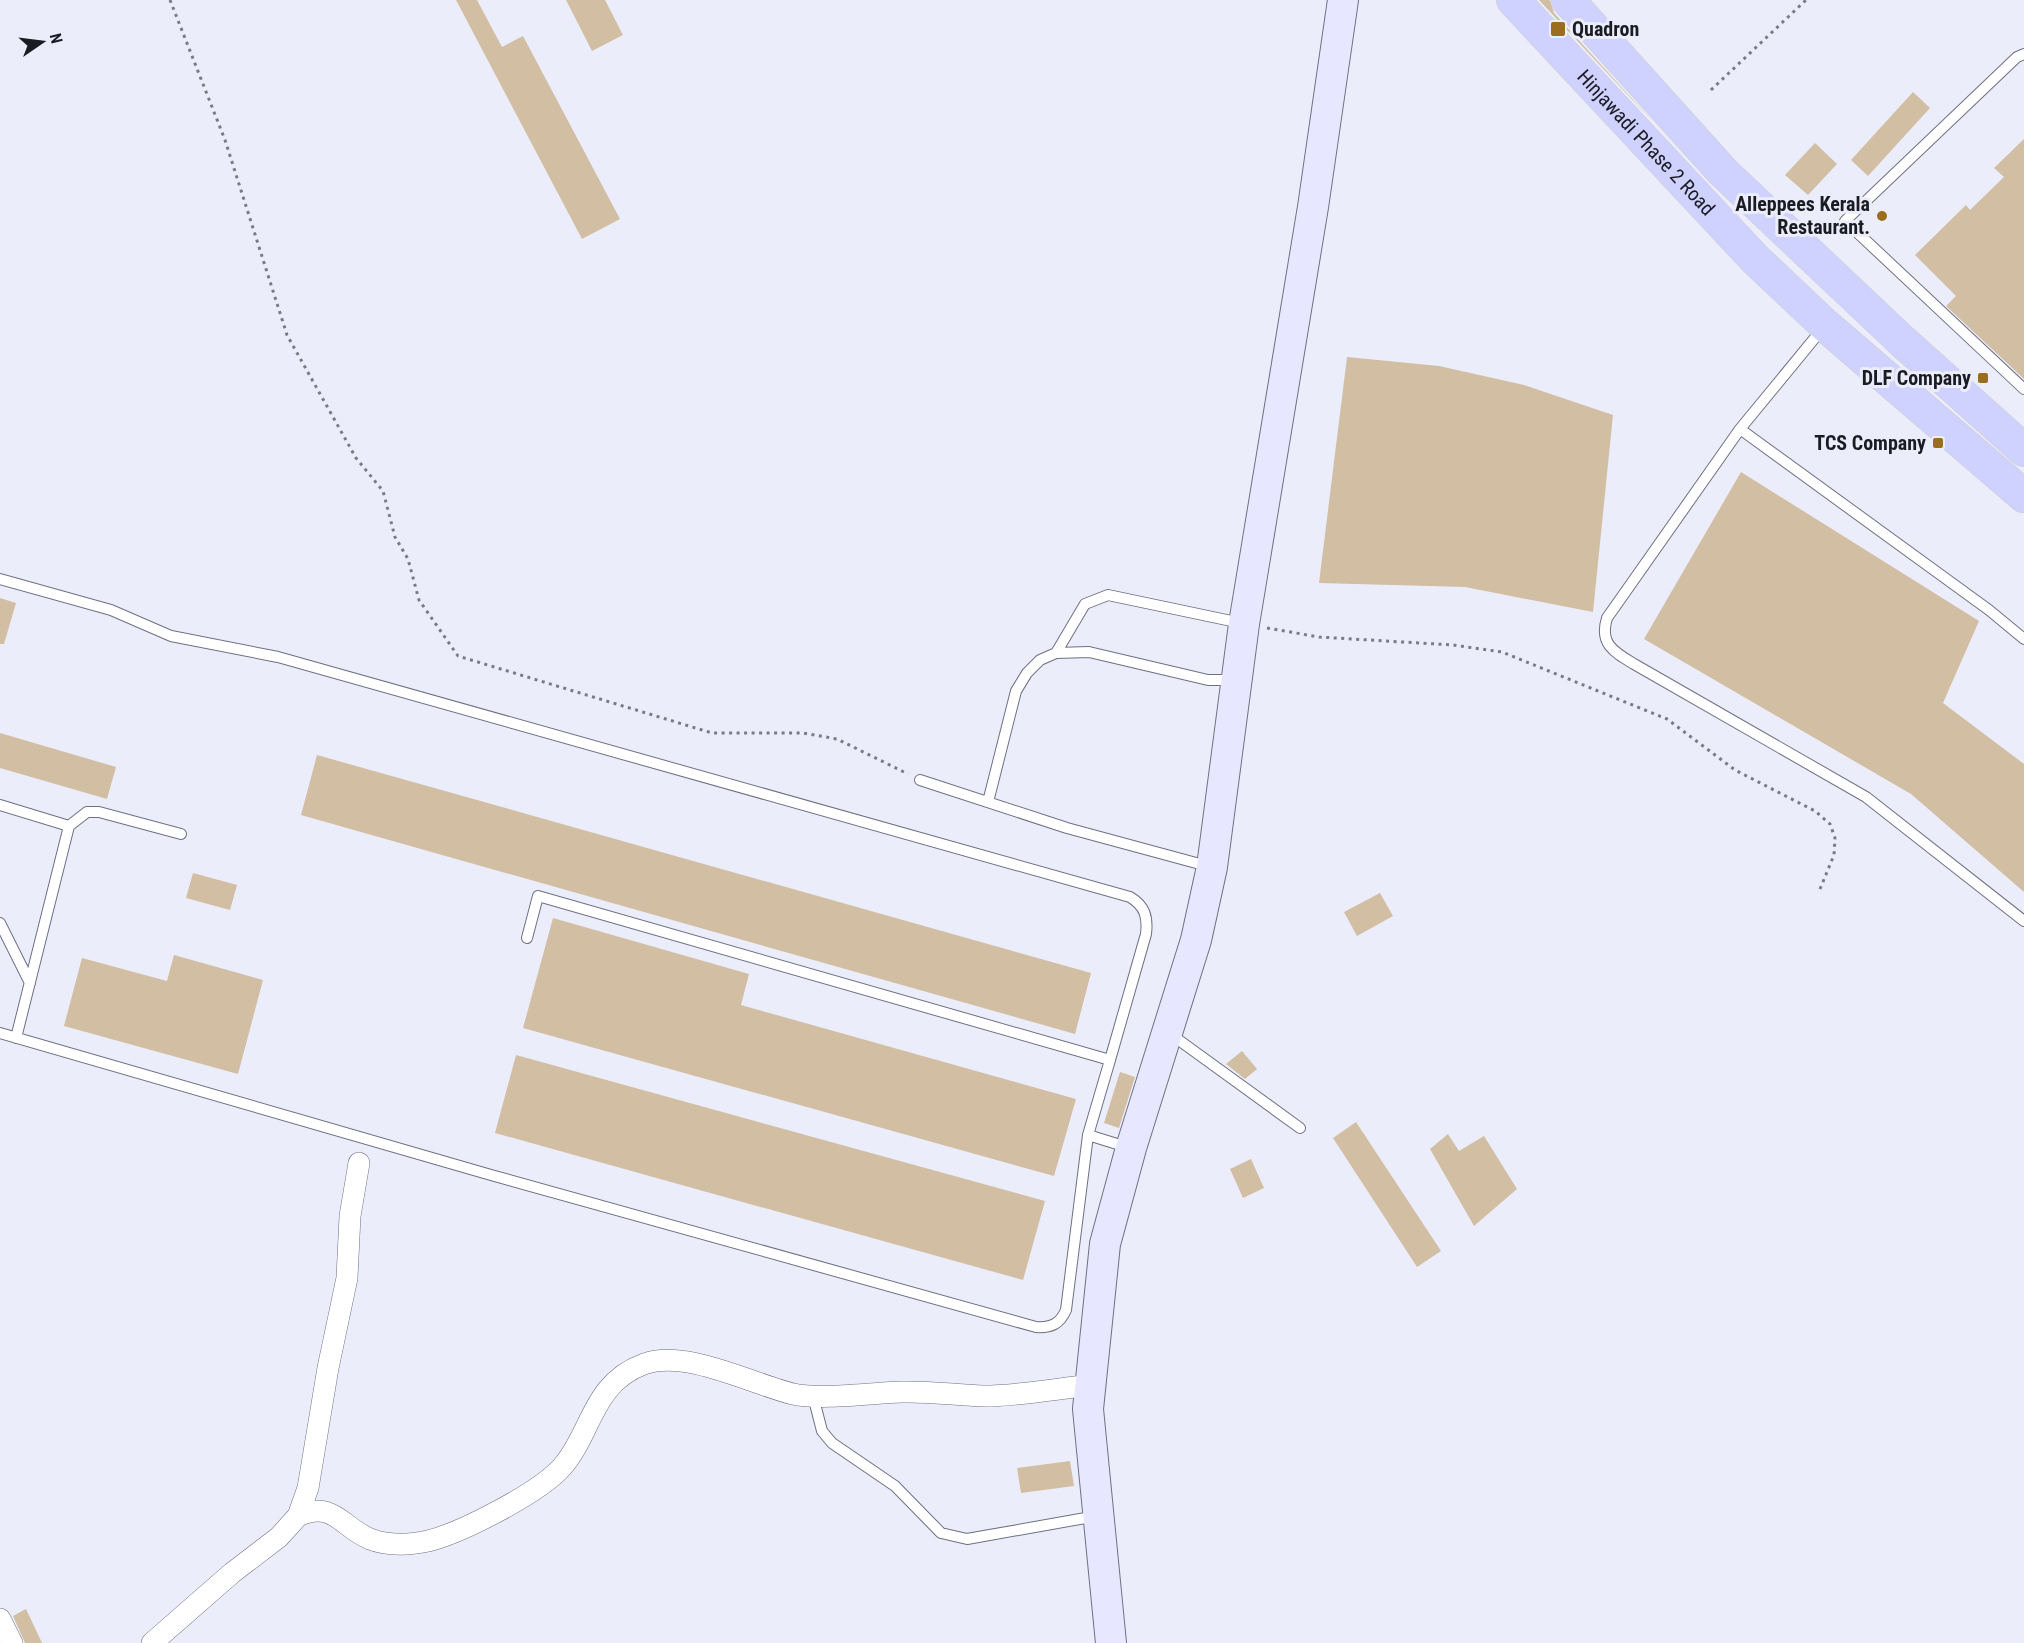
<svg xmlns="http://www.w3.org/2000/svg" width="2024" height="1643" viewBox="0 0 2024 1643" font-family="'Roboto Condensed',sans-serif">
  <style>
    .building { fill: #d1bea3 }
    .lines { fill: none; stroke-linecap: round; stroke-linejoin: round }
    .lane-casing { stroke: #6e7083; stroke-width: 12 }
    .street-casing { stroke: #6e7083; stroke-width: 22 }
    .secondary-casing { stroke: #6e7083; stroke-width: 32 }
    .primary-casing { stroke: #cdcdcf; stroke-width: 34 }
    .path { stroke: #7a7b86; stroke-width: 3; stroke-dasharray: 3 4.5; stroke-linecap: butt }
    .lane { stroke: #fff; stroke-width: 10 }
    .street { stroke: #fff; stroke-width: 21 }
    .secondary { stroke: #e7e8ff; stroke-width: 30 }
    .primary { stroke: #cfd1ff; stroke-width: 33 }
    .poi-dot { fill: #9a6e1d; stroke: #ecedfb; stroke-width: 2 }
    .labels { text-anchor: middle; stroke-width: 6; stroke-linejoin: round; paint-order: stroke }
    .poi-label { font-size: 20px; font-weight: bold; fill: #1a1b23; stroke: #ecedfb; text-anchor: end }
    .street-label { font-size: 20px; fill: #1a1b23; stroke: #ecedfb }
  </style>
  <rect width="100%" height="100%" fill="#ecedfb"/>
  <!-- building -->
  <path class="building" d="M456 0H477L502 47 523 36 620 219 582 239Z
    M566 0H605L623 35 592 51Z
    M1539 0H1550L1554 13 1654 123Z
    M1913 92 1930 108 1868 176 1851 160Z
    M2024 139V379L1946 306 1956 296 1915 255 1966 205 1970 210 2004 177 1994 168Z
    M1815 143 1837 164 1808 195 1785 175Z
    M1347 357 1439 366 1524 385 1613 415 1593 612 1465 587 1319 583Z
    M1741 472 1979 621 1943 703 2024 764V892L1911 794 1644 639Z
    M0 598 16 603 4 644H0Z
    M0 733 116 767 107 799 0 768Z
    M317 755 1091 973 1075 1034 301 815Z
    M193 873 237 885 230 910 186 898Z
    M1380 893 1393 916 1357 936 1344 912Z
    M553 918 749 974 741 1005 1076 1099 1054 1176 523 1028Z
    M174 955 263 980 238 1074 64 1026 82 958 167 981Z
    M1242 1051 1257 1069 1245 1079 1226 1064Z
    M516 1055 1045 1201 1023 1280 495 1133Z
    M1120 1072 1135 1077 1119 1128 1104 1123Z
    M1356 1122 1441 1251 1417 1267 1333 1138Z
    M1448 1134 1459 1151 1484 1136 1517 1189 1474 1226 1430 1149Z
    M1251 1159 1264 1188 1243 1198 1230 1169Z
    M1070 1461 1074 1486 1021 1493 1017 1468Z
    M26 1609 42 1643H25L13 1616Z"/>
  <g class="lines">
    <defs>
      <path id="lane" d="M2024 54 2017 57 1845 221 2024 389
        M1823 328 1740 429 1607 618C1599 644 1614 652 1634 664L1866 797 2024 921
        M1740 429 1989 610 2024 639
        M0 579 111 610 171 636 278 657 1130 897C1145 906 1148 917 1146 934L1110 1060
        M1056 653 1085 604 1108 595 1241 623
        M920 780 1067 828 1211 867
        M988 802 1016 691 1027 673 1040 660 1056 653 1089 652 1208 680H1234
        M0 805 69 826
        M0 923 30 983
        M527 938 538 896 1110 1060 1088 1135 1130 1148
        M0 1033 491 1175 1036 1327C1051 1328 1060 1324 1066 1310L1088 1135
        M1169 1033 1300 1128
        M16 1038 69 826 87 812H99L181 834
        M813 1396 822 1431 832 1443 895 1486 941 1533 967 1539 1097 1516"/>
      <path id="street" d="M298 1516C334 1500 341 1527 370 1539 388 1546 409 1545 428 1541 461 1533 539 1493 562 1467 592 1433 592 1383 644 1364 686 1349 752 1384 793 1394 819 1400 873 1393 901 1392 928 1391 956 1395 983 1396 1019 1396 1055 1389 1091 1385
        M0 1619 12 1643
        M152 1643 232 1573 279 1537 298 1516 308 1488 328 1368 347 1278 350 1216 359 1163"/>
      <path id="secondary" d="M1111 1643 1088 1409 1105 1244 1131 1148 1196 940 1212 867 1244 624 1313 207 1343 0"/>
      <g id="primary">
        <path id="s1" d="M1513 0 1755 259 1825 325 2024 496"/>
        <path d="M1568 0 1723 172 1902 341 2024 450"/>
      </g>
    </defs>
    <!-- lane casing -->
    <use href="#lane" class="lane-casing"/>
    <!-- street casing -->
    <use href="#street" class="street-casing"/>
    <!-- secondary casing -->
    <use href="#secondary" class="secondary-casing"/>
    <!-- primary casing -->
    <use href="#primary" class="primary-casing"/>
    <!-- path -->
    <path class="path" d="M170 0 225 140 287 335 356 458 383 491 395 537 408 559 419 600 458 656 712 733H803L837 739 908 774
      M1711 90 1806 0
      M1267 628 1319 637 1453 645 1502 652 1667 719 1735 770 1815 811 1830 824 1835 838 1834 855 1820 889"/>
    <!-- lane -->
    <use href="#lane" class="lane"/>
    <!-- street -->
    <use href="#street" class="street"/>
    <!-- secondary -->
    <use href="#secondary" class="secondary"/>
    <!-- primary -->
    <use href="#primary" class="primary"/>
  </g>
  <!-- markers -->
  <g class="poi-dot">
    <rect x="1550" y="21" width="16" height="16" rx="3"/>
    <circle cx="1882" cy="216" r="6"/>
    <rect x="1977" y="372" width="12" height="12" rx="3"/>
    <rect x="1932" y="437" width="12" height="12" rx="3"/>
  </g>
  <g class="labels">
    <!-- poi labels -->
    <g class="poi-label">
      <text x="1572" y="36" text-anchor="start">Quadron</text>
      <text x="1870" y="211">Alleppees Kerala<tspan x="1870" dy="23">Restaurant.</tspan></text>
      <text x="1971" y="385">DLF Company</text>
      <text x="1926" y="450">TCS Company</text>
    </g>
    <!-- street labels -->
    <g class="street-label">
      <text dy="7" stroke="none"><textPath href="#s1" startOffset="195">Hinjawadi Phase 2 Road</textPath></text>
    </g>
  </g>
  <!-- north arrow -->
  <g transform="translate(42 42) rotate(76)" stroke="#ecedfb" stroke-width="4.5" paint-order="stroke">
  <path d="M0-4.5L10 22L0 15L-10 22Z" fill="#1a1b23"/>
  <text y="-9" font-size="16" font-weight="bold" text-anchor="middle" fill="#1a1b23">N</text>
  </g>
</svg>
